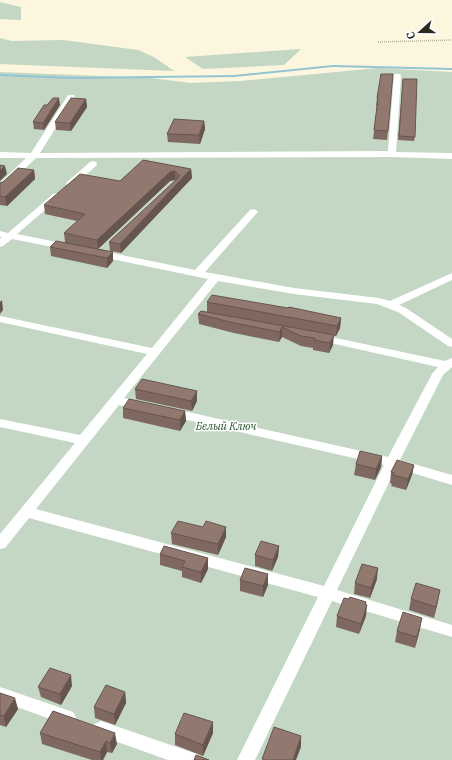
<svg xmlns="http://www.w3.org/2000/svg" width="452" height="760" viewBox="0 0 452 760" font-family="'IBM Plex Serif',serif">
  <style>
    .green { fill: #c3d7c4 }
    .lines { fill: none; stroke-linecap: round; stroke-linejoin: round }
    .stream { fill: #92c5d3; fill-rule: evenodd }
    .path { stroke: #b7b39f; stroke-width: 1.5; stroke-dasharray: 1 1; stroke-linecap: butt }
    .lane { fill: #fff; fill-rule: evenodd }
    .wall { fill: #7e685f }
    .shaded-wall { fill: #66554e }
    .building { fill: #92796f; stroke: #66554e }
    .labels { text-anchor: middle; stroke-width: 3; stroke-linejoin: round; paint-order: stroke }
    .park-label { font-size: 11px; font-style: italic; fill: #25562c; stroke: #fff }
  </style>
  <rect width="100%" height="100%" fill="#fbf6dd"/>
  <!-- green -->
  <path class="green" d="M0 2 21 7V20L0 19Z
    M0 38 12 41 63 40 138 50 154 57 174 71 0 64Z
    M301 49 284 65 203 69 185 57Z
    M378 68 452 72V760H0V72L151 78 191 83 241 81Z"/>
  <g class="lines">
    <!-- stream -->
    <path class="stream" d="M333 65 452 68V70L333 67 234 77 72 79 0 76V74L72 77 234 75Z"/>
    <!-- path -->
    <path class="path" d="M378 42 452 40"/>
    <!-- lane -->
    <path class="lane" d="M394 74H400L401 76 396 152 452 153V159L392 157 36 158 3 190 0 191V183L26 158H0V152L31 153 68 95H74L75 97 40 153 388 151Z
      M93 161 96 162 97 164 96 166 73 186H67L66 184 67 182 90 162Z
      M56 193 59 194 61 196 59 198 17 234 72 245 73 247 72 249 68 250 12 239 3 246 0 247V239L2 237H0V231L8 233 53 194Z
      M253 209 256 210 258 212 256 214 205 272 294 288 379 298 390 301 452 273V280L399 305 406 308 452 339V347L448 346 398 312 377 304 294 294 218 281 124 398 146 403 148 406 146 409 142 410 119 405 36 509 324 586 384 465 170 416 166 415 164 412 166 409 170 408 388 457 432 374 438 367 317 340 313 339 311 337 313 335 317 334 445 361 452 358V367L443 375 400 460 452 475V485L396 468 337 590 452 625V637L332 601 255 760H237L318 597 29 518 5 548 0 549V534L75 443 0 427V419L80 435 147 354 0 322V316L152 348 208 279 97 256 93 255 92 253 93 251 97 250 195 270 250 210Z
      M0 687 73 712 76 717 73 722 67 725 0 701Z
      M101 721 197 754 200 760H168L95 734 92 729 95 724Z"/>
  </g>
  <!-- wall -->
  <path class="wall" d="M381 74 388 131 387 140 373 139 377 106H376L377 98Z
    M403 79 415 137 414 141 398 140Z
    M86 99 87 107 71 131 56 130 55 122Z
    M47 105H60L44 130 34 129 33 122Z
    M204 121 205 129 200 144 168 142 167 134Z
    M143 160 191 169 192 178 121 253 110 251 109 242 176 180H175L170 181 98 249 113 252V261L107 268 51 256 50 247 65 242 64 233 77 221 45 214 44 205 120 181Z
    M34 170 35 179 7 206 0 205V183Z
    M207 302 341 318 340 328 336 336H333V345L329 353 313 350V348L301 346 282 337 279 342 234 333 199 324 198 314 207 312Z
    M135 389 197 401 192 411 136 399Z
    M123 408 185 411 186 421 180 431 123 418Z
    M382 456 381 467 375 480 354 475 356 464Z
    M414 465 412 475 406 490 391 486 392 484 390 483 391 472Z
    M171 533 226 537 218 555 172 544Z
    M279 546 278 557 272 571 255 566V555Z
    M160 554 208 558V569L201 583 182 577V571L160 565Z
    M377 579 370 598 354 594 355 583Z
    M240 580 268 585 263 597 240 591Z
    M349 599 366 602V616L359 634 336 627 337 616Z
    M411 599 438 601 434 618 409 610Z
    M420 629 415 648 395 642 397 631Z
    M72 686 61 705 41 697 38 687Z
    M125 692 126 703 115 725 95 718 94 707Z
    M0 693 18 709 6 727 0 725Z
    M53 711 117 744 112 753 107 752 103 760H92L42 744 40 733Z
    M213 722V733L203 756 175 745V734Z"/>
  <!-- shaded-wall -->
  <path class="shaded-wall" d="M59 98 60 105 44 130 43 123Z
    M86 99 87 107 71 131 70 123Z
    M204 121 205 129 200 144 199 135Z
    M5 166 7 174 0 181V171Z
    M191 169 192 178 121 253 120 244Z
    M34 170 35 179 7 206 5 197Z
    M175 171V180L170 181 98 249 97 240 170 172Z
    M113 252V261L107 268V258Z
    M2 300 3 310 0 314V302Z
    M341 318 340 328 336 336 337 326Z
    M282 327V337L279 342 280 332Z
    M334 335 333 345 329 353 330 343Z
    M197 391V401L192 411 191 401Z
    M185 411 186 421 180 431V420Z
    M382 456 381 467 375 480 376 469Z
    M414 465 412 475 406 490 408 479Z
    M226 527V537L218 555V544Z
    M279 546 278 557 272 571 273 560Z
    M208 558V569L201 583V572Z
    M378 568 377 579 370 598 371 588Z
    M268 574V585L263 597V586Z
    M440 590 438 601 434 618 436 607Z
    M366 602 365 611 367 605 366 616 359 634 361 624Z
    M422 618 420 629 415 648 417 637Z
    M71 675 72 686 61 705 60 694Z
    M125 692 126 703 115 725 114 714Z
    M15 698 18 709 6 727 4 716Z
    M213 722V733L203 756V745Z
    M115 733 117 744 112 753 110 743Z
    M301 736V747L296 760H293Z
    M106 741 107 752 103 760H101L100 752Z"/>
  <!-- building -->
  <path class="building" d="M381 74H393L388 131 374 130 378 98H377Z
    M403 79H417L415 137 399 136Z
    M53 98H59L43 123 33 122 44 105H47Z
    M71 98 86 99 70 123 55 122Z
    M174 119 204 121 199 135 167 134Z
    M143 160 191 169 120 244 109 242 178 178 179 175 175 171 170 172 97 240 64 233 85 214 44 205 80 174 120 181Z
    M0 165 5 166 0 171Z
    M18 168 34 170 5 197 0 196V183L3 182Z
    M56 241 113 252 107 258 50 247Z
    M212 295 288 308 289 307 341 318 337 326 207 302Z
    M201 311 334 335 330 343 314 340 315 338 301 336 282 327 280 332 234 323 198 314Z
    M142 379 197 391 191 401 135 389Z
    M129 399 185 411 180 420 123 408Z
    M360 451 382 456 376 469 356 464Z
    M397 460 414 465 408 479 393 475 394 473 391 472Z
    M178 521 203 527 206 521 226 527 218 544 171 533Z
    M261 541 279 546 273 560 255 555Z
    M164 546 208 558 201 572 182 567 185 561 160 554Z
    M362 564 378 568 371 588 355 583Z
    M245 568 268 574 263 586 240 580Z
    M416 583 440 590 436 607 411 599Z
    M350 597 366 602 365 604 367 605 361 624 337 616 344 598 349 599Z
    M403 612 422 618 417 637 397 631Z
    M50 668 71 675 60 694 38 687Z
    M106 685 125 692 114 714 94 707Z
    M0 693 15 698 4 716 0 715Z
    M53 711 115 733 110 743 106 741 100 752 40 733Z
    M184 713 213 722 203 745 175 734Z
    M274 727 301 736 293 760H264L262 759Z
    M196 755 209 760H194Z"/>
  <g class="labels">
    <!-- park labels -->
    <g class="park-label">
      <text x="226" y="430">Белый Ключ</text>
    </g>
  </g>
  <!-- north arrow -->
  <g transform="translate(420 32) rotate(249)" stroke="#ffffff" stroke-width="3" paint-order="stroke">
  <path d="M0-3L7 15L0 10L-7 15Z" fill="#2a291f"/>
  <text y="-6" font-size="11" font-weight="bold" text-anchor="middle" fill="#2a291f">С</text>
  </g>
</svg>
